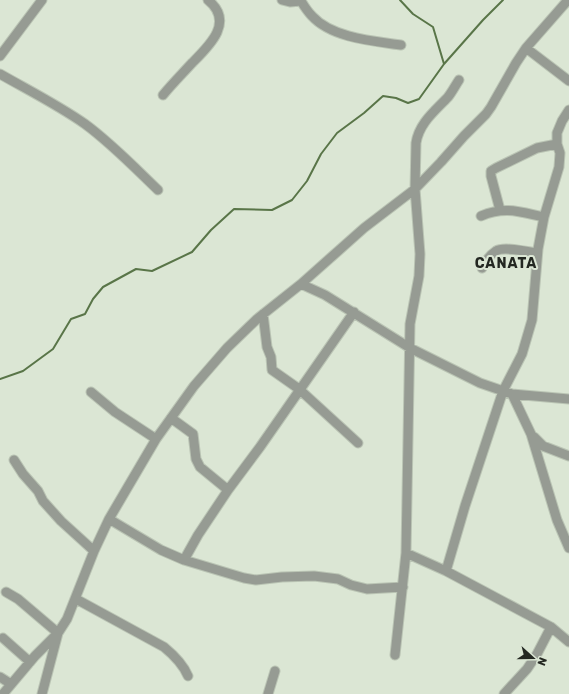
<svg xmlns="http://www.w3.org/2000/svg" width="569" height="694" viewBox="0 0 569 694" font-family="Rubik,sans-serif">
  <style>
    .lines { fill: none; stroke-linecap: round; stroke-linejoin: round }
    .stream { stroke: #597548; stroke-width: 2 }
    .minor-casing { stroke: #bac4b4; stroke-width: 11 }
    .minor { stroke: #969b93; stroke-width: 9 }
    .labels { text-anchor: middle; stroke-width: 4; stroke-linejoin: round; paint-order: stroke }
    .district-label { font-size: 14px; font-weight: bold; letter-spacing: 1px; fill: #232721; stroke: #dbe6d4 }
  </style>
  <rect width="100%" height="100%" fill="#dbe6d4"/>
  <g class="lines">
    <!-- stream -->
    <path class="stream" d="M400 0 413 14 433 27 444 64
      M0 379 23 371 53 349 71 319 85 314 93 299 103 287 136 269 152 271 192 252 211 230 234 209 272 210 292 200 307 181 321 154 337 133 364 113 383 96 396 98 408 103 419 99 444 64 483 20 503 0"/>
    <defs>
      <path id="minor" d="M282 0 290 2 301 1C304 6 308 12 312 16 332 38 373 41 401 45
        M526 48 569 81
        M0 56 42 0
        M0 74C28 90 58 105 85 124 111 143 134 167 158 190
        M163 95C172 84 182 74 192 63 209 46 235 22 208 0
        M500 210 491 176V171L496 168 537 148 557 144
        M481 216C505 206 520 212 544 217
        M482 268C485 262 490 255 496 251 504 246 528 252 537 253
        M301 284 364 228 415 189 441 162 464 136 486 114 491 107 516 63 526 48 568 0
        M263 314 267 347 271 357 272 370 299 389 358 443
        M91 392 115 412 156 439
        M512 394 531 434 557 520 569 548
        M171 418 193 434 196 459 200 467 228 490
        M534 437 543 446 569 456
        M14 460 23 474 38 491 43 501 61 521 94 551
        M109 519 161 550 184 560 244 578 256 580 282 577 314 576 338 579 351 585 367 589 403 587
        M406 553 446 571 551 627 569 642
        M184 560 198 535 228 490 260 447 354 312
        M446 571 465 506 503 391 522 354 532 320 538 249 544 217 559 167 560 153 557 144V133L562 121 569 110
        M6 592 18 599 58 633 42 694
        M76 599 164 647C175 656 183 664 188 676
        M3 638 30 662
        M395 655 406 553 410 324 419 276 420 254 415 189 416 143C419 123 435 111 448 97 452 92 455 86 459 80
        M0 677 11 684
        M3 694 35 656 58 633 67 619 94 551 109 519 156 439 194 386 227 348 257 319 301 284 325 295 410 348 480 383 512 394 569 399
        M268 694 275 671
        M504 694 527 669 537 654 551 627"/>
    </defs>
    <!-- minor casing -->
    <use href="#minor" class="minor-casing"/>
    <!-- minor -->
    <use href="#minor" class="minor"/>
  </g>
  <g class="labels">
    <!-- district labels -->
    <g class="district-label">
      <text x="506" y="268">CANATA</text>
    </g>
  </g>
  <!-- north arrow -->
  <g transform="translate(533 658) rotate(111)" stroke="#dbe6d4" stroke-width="3" paint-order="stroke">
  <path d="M0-3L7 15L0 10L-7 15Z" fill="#232721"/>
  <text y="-6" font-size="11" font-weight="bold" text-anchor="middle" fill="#232721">N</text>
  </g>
</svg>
